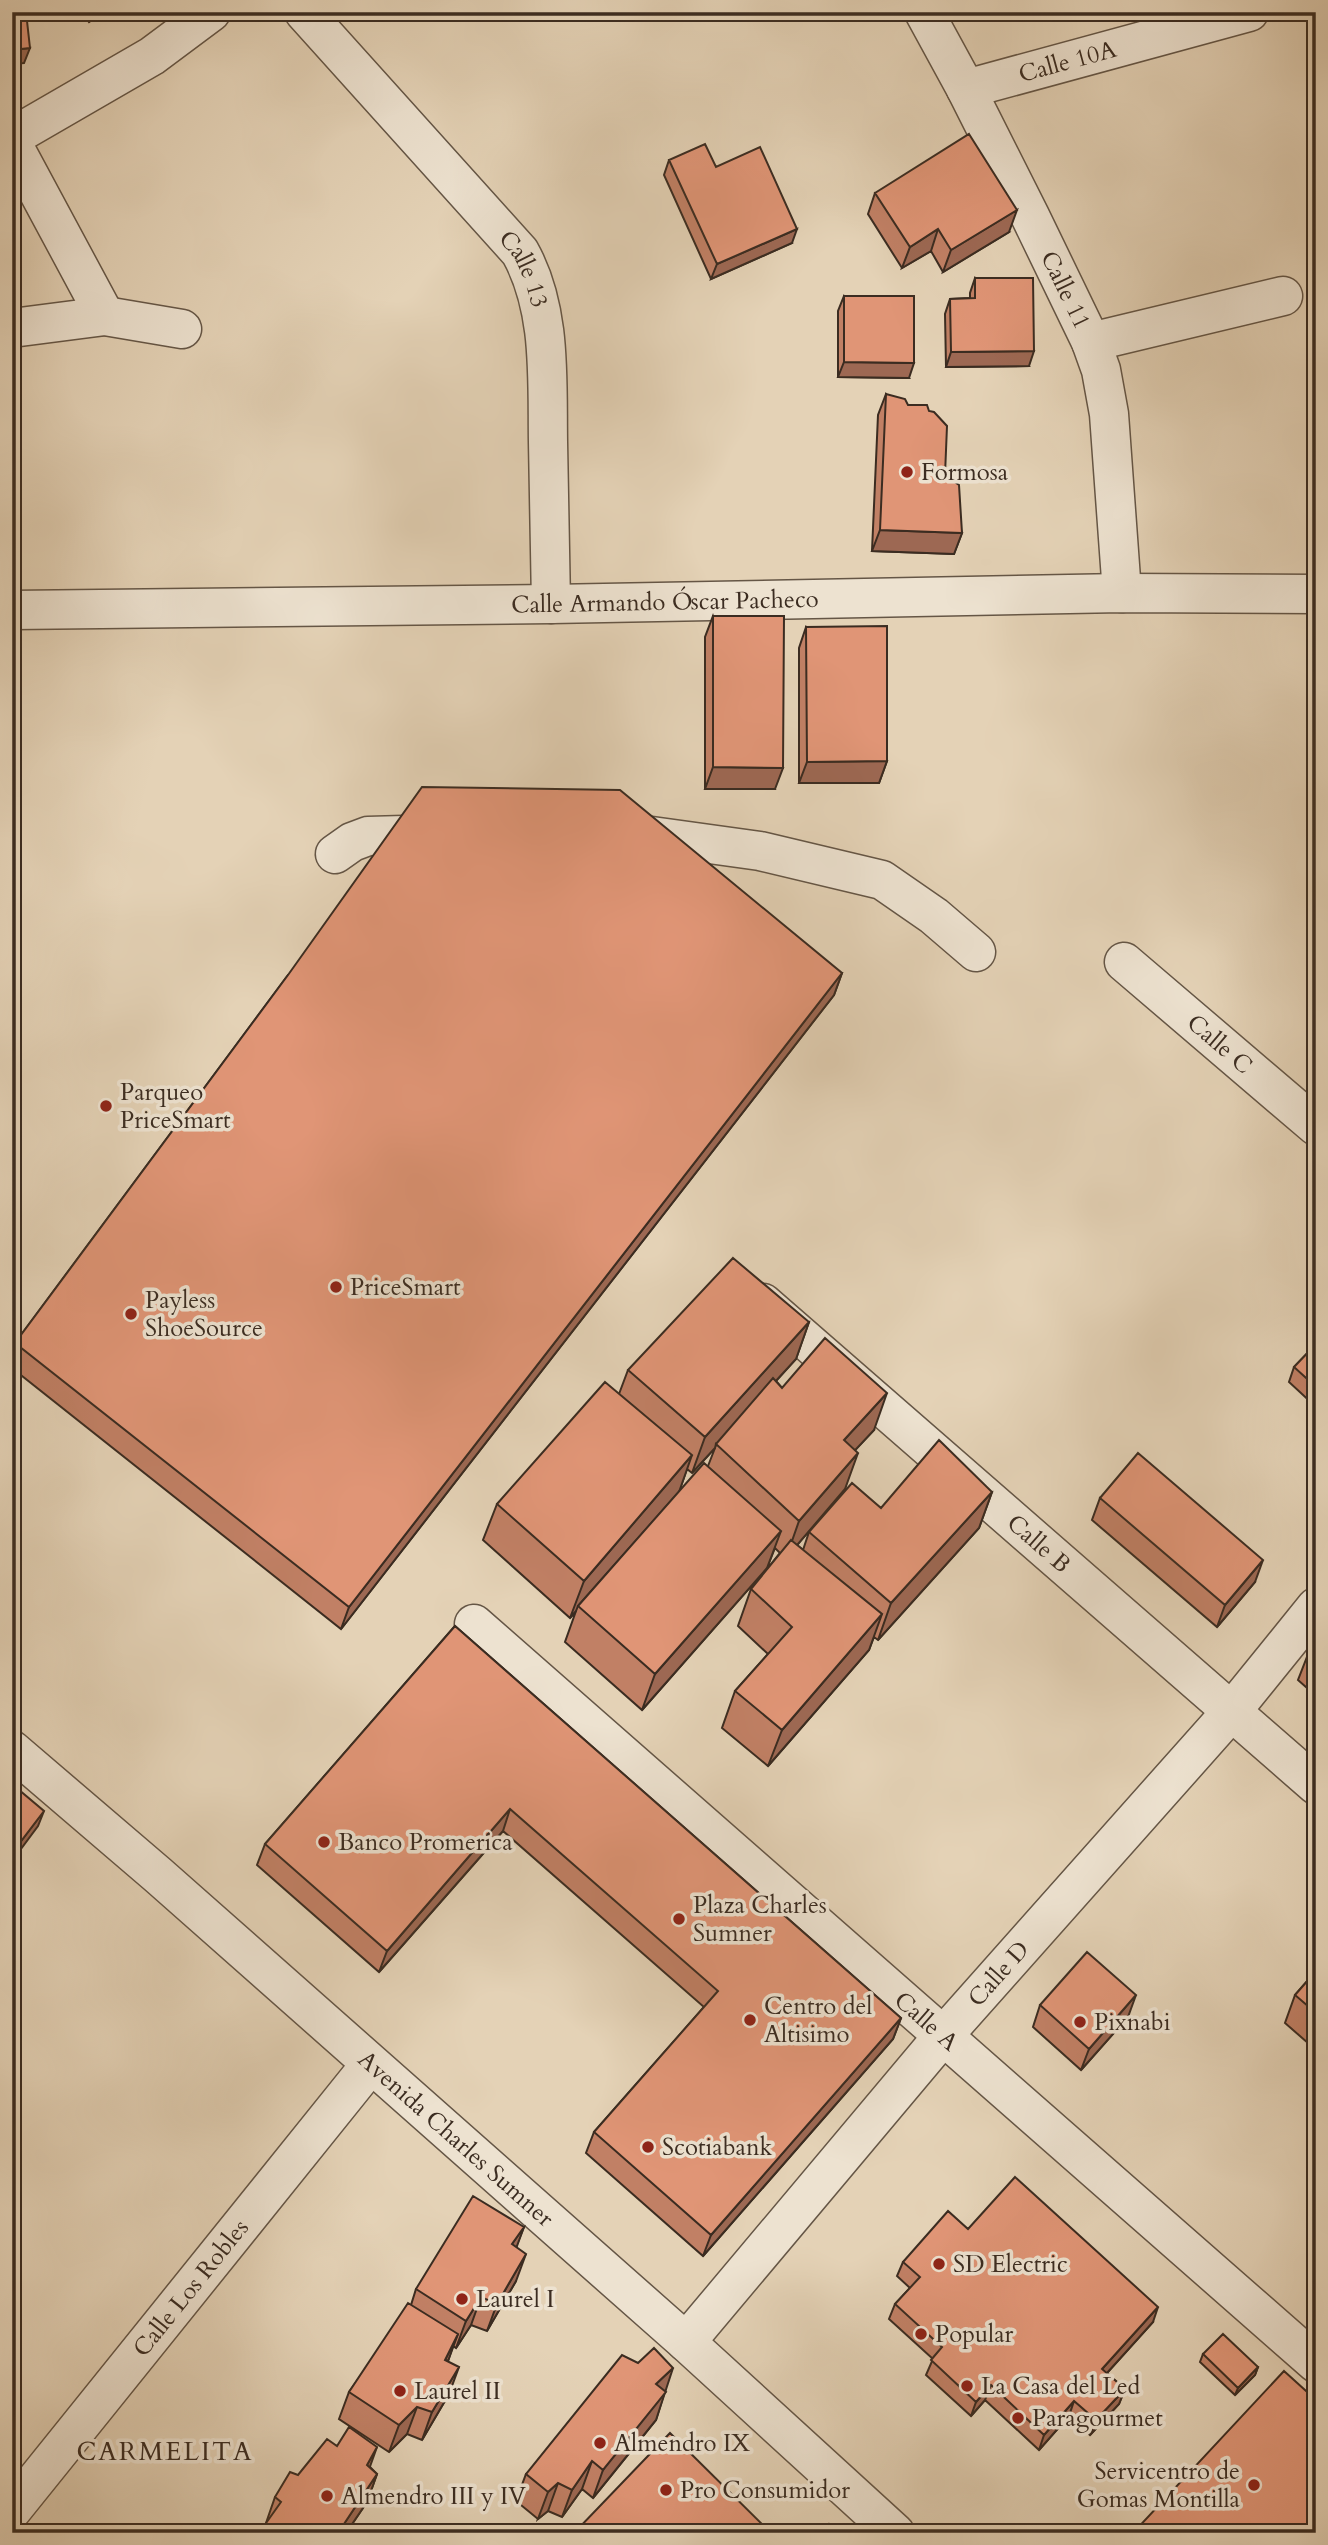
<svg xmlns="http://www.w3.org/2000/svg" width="1328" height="2545" viewBox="0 0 1328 2545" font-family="Cardo,serif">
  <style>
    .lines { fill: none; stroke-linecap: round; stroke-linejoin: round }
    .minor-casing { stroke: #655646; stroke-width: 41 }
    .minor { stroke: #ede2d0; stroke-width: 38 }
    .wall { fill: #c18065; stroke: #3b2c21; stroke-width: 2; fill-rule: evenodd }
    .shaded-wall { fill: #9d6853; stroke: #3b2c21; stroke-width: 2 }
    .building { fill: #e09576; stroke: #3b2c21; stroke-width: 2 }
    .poi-dot { fill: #8f2418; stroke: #ede2d0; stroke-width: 2.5 }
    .labels { text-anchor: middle; stroke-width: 7; stroke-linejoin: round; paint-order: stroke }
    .street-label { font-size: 24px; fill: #3b2c21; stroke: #ede2d0 }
    .poi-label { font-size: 24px; fill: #3b2c21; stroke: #ede2d0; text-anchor: start }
    .neighbourhood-label { font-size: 26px; letter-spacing: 2px; fill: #3b2c21; stroke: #ede2d0 }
  </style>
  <rect width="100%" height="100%" fill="#e4d2b6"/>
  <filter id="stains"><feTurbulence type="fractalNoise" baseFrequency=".00286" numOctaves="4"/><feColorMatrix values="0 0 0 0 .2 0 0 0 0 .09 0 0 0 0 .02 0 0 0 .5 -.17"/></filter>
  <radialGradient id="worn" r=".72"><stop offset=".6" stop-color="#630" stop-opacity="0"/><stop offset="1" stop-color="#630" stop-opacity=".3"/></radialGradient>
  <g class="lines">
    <defs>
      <g id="minor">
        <path id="s1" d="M304 12 520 252C552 309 547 379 548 442 549 496 550 550 551 604"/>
        <path id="s2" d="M924 12 966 89 1030 216 1091 342 1101 370 1109 414 1122 593"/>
        <path id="s3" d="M966 89 1249 12"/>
        <path d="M12 137 152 56 211 12"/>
        <path d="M12 143 105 316"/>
        <path d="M12 328 105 316 182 329"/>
        <path d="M1091 342 1283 296"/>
        <path id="s4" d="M12 610 551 604 1122 593 1316 594"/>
        <path d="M630 833 760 851 882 880 934 916 976 952"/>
        <path d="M335 854 352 842 368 836 440 834"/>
        <path id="s5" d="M1124 962 1316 1126"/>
        <path id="s6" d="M763 1303 1316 1785"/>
        <path id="s7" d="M474 1624 1316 2363"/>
        <path id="s8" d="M12 1750 158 1875 686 2342 895 2533"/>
        <path id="s9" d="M686 2342 943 2036 1231 1712 1316 1607"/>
        <path id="s10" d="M12 2510 370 2065"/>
      </g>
    </defs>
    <!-- minor casing -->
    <use href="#minor" class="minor-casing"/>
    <!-- minor -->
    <use href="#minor" class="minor"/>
  </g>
  <!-- wall -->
  <path class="wall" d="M81 12H101L89 22Z
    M669 160 716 167 792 243 711 279 664 175Z
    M875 193 1009 232 943 272 931 251 902 268 868 214Z
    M975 278 1029 366 946 367 945 314 950 299 970 298V293Z
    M844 296 909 378 838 377V311Z
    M886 394 945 475 962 533 954 554 872 551 878 415Z
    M713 616 775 789H705V637Z
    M806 627 887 761 879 783H799V648Z
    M842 973 834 995 341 1629 12 1368V1350L15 1343 288 975Z
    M809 1322 796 1359 776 1381 782 1388 874 1430 855 1450 845 1489 797 1545 803 1550 809 1532 881 1508 992 1492 979 1528 878 1640 874 1637 869 1650 768 1766 722 1728 735 1691 768 1654 738 1626 751 1589 780 1553 775 1548 767 1568 642 1710 565 1642 576 1611 570 1618 483 1540 497 1504 619 1394 628 1370ZM715 1448 708 1466 679 1492 687 1469 692 1473Z
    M1316 1344V1407L1289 1382 1294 1367Z
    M1100 1498 1255 1582 1217 1627 1092 1520Z
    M455 1626 901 2018 893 2039 703 2256 586 2153 594 2132 704 2007 503 1831 379 1972 257 1865 265 1844Z
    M1316 1639V1696L1298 1680 1312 1644Z
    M1316 1971V2050L1285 2023 1295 1995Z
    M1040 2005 1128 2017 1081 2070 1033 2027Z
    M524 2227 516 2247V2281L487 2331 471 2325 456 2348 453 2346 448 2361 449 2394 422 2440 407 2434 389 2452 339 2419 349 2392 411 2305 416 2289Z
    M968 2229 1153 2322 1107 2373 1125 2389 1119 2404 1090 2435 1069 2416 1039 2450 985 2400 971 2416 926 2375 933 2359 889 2319 895 2304 910 2288 897 2276 903 2262Z
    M1203 2354 1258 2367 1255 2375 1235 2395 1200 2362Z
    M665 2391 656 2420 593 2498 582 2489 562 2517 548 2511 538 2519 516 2501 526 2474Z
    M370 2467 377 2474 367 2502 346 2533H259L266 2523 275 2497 298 2475Z"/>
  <!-- shaded-wall -->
  <path class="shaded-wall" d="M93 12H101L89 22Z
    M30 48 24 63 12 64V50Z
    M1017 210 1009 232 943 272 951 250Z
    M797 229 792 243 711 279 717 264Z
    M938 229 931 251 902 268 910 247Z
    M1034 351 1029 366 946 367 951 352Z
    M844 362 914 363 909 378 838 377Z
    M880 530 962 533 954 554 872 551Z
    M887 761 879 783H799L807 762Z
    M713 767 783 768 775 789H705Z
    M842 973 834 995 341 1629 349 1607Z
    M809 1322 796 1359 717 1445 716 1444 715 1448 692 1473 705 1437Z
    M887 1393 874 1430 831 1476 844 1440Z
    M858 1453 845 1489 786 1558 799 1521Z
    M692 1455 679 1492 578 1606 576 1611 570 1618 584 1581Z
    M992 1492 979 1528 878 1640 891 1603Z
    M781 1531 767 1568 642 1710 655 1674Z
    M1263 1560 1255 1582 1217 1627 1225 1605Z
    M882 1614 869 1650 768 1766 782 1730Z
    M510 1809 503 1831 379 1972 387 1951Z
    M44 1811 38 1826 12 1861V1853Z
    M1136 1995 1128 2017 1081 2070 1089 2049Z
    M901 2018 893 2039 703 2256 711 2235Z
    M524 2227 514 2254 512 2244Z
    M526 2254 516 2281 487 2331 497 2304Z
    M481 2297 471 2325 456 2348 466 2321Z
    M1158 2307 1153 2322 1097 2384 1102 2369Z
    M458 2334 448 2361 445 2360Z
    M459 2367 449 2394 422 2440 432 2412Z
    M1258 2367 1255 2375 1235 2395 1238 2388Z
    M673 2368 656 2420 593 2498 603 2470 656 2384Z
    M991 2385 985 2400 971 2416 976 2402Z
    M1125 2389 1119 2404 1090 2435 1096 2420Z
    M1074 2401 1069 2416 1039 2450 1044 2435Z
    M417 2407 407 2434 389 2452 399 2425Z
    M377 2447 367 2475V2465Z
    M592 2461 582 2489 562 2517 572 2490Z
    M377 2474 367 2502 346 2533H338Z
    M558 2483 548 2511 538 2519 548 2492Z
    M1316 2520V2533H1304Z"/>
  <!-- building -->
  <path class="building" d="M12 12H26L30 48 12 50Z
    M969 134 1017 210 951 250 938 229 910 247 875 193Z
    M705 144 716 167 760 147 797 229 717 264 669 160Z
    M975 278H1033L1034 351 951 352 950 299 975 298Z
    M844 296H914V363L844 362Z
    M886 394 905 399 908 405H927L929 411 934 412 947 426 945 475 959 485 962 533 880 530Z
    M713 616H784L783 768 713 767Z
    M887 626V761L807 762 806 627Z
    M422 787 620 790 842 973 349 1607 15 1343 288 975Z
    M733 1258 809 1322 705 1437 628 1370Z
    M825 1338 887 1393 844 1440 858 1453 799 1521 716 1444 773 1378 782 1388Z
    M1316 1344V1387L1294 1367Z
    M605 1382 692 1455 584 1581 497 1504Z
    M939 1440 992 1492 891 1603 809 1532 852 1483 881 1508Z
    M1138 1453 1263 1560 1225 1605 1100 1498Z
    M704 1463 781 1531 655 1674 578 1606Z
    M791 1540 882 1614 782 1730 735 1691 792 1627 751 1589Z
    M455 1626 901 2018 711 2235 594 2132 718 1991 510 1809 387 1951 265 1844Z
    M1316 1639V1647L1312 1644Z
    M12 1784 44 1811 12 1853Z
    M1087 1952 1136 1995 1089 2049 1040 2005Z
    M1316 1971V2013L1295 1995Z
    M1015 2177 1158 2307 1102 2369 1125 2389 1096 2420 1074 2401 1044 2435 991 2385 976 2402 931 2360 942 2347 895 2304 920 2277 903 2262 948 2211 968 2229Z
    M473 2196 524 2227 512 2244 526 2254 497 2304 481 2297 466 2321 416 2289Z
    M408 2303 458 2334 445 2360 459 2367 432 2412 417 2407 399 2425 349 2392Z
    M1223 2334 1258 2367 1238 2388 1203 2354Z
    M654 2348 673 2368 656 2384 666 2392 603 2470 592 2461 572 2490 558 2483 548 2492 526 2474 622 2355 638 2363Z
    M1284 2371 1316 2400V2520L1304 2533H1133Z
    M349 2427 377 2447 367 2465 377 2474 338 2533H259L281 2502 275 2497 290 2472 298 2475 327 2439 337 2446Z
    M670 2433 771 2533H574Z
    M829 2524 839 2533H820Z"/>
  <!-- markers -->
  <g class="poi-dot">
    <circle cx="907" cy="472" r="7"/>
    <circle cx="106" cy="1106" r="7"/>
    <circle cx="336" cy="1287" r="7"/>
    <circle cx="131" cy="1314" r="7"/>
    <circle cx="324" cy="1842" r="7"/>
    <circle cx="679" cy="1919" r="7"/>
    <circle cx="750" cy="2020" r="7"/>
    <circle cx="1080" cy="2022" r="7"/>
    <circle cx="648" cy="2147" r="7"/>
    <circle cx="939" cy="2264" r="7"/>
    <circle cx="462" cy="2299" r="7"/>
    <circle cx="921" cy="2334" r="7"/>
    <circle cx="967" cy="2386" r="7"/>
    <circle cx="400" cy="2391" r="7"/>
    <circle cx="1018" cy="2418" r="7"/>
    <circle cx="600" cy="2443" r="7"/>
    <circle cx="1254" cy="2485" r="7"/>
    <circle cx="666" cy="2490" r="7"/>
    <circle cx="327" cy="2496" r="7"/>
  </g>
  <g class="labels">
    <!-- street labels -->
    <g class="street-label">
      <text dy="8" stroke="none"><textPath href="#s3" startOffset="105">Calle 10A</textPath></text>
      <text dy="8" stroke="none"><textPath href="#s1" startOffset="340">Calle 13</textPath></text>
      <text dy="8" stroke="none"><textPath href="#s2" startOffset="312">Calle 11</textPath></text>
      <text dy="8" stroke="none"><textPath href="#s4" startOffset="653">Calle Armando Óscar Pacheco</textPath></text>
      <text dy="8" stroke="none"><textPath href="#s5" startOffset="126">Calle C</textPath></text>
      <text dy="8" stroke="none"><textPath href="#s6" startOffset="366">Calle B</textPath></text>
      <text dy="8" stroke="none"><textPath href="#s9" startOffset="483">Calle D</textPath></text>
      <text dy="8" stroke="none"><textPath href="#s7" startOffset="602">Calle A</textPath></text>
      <text dy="8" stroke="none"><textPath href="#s8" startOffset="590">Avenida Charles Sumner</textPath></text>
      <text dy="8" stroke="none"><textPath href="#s10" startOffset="285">Calle Los Robles</textPath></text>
    </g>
    <!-- poi labels -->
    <g class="poi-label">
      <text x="921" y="480">Formosa</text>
      <text x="120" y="1100">Parqueo<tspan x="120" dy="28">PriceSmart</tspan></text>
      <text x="350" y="1295">PriceSmart</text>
      <text x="145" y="1308">Payless<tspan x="145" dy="28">ShoeSource</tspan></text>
      <text x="338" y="1850">Banco Promerica</text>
      <text x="693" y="1913">Plaza Charles<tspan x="693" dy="28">Sumner</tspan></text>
      <text x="764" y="2014">Centro del<tspan x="764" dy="28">Altisimo</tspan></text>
      <text x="1094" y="2030">Pixnabi</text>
      <text x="662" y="2155">Scotiabank</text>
      <text x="953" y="2272">SD Electric</text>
      <text x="476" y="2307">Laurel I</text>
      <text x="935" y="2342">Popular</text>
      <text x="981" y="2394">La Casa del Led</text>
      <text x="414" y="2399">Laurel II</text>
      <text x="1032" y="2426">Paragourmet</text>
      <text x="614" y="2451">Almendro IX</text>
      <text x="1240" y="2479" text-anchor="end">Servicentro de<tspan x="1240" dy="28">Gomas Montilla</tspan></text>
      <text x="680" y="2498">Pro Consumidor</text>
      <text x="341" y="2504">Almendro III y IV</text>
    </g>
    <!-- neighbourhood labels -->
    <g class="neighbourhood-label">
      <text x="165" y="2460">CARMELITA</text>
    </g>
  </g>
  <!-- margin -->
  <rect width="1328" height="2545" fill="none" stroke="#e4d2b6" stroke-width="42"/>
  <rect x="14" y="14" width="1300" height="2517" fill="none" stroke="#3b2c21" stroke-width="3.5"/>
  <rect x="21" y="21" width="1286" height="2503" fill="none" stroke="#3b2c21" stroke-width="2"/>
  <rect width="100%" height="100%" filter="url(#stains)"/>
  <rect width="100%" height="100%" fill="url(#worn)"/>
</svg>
